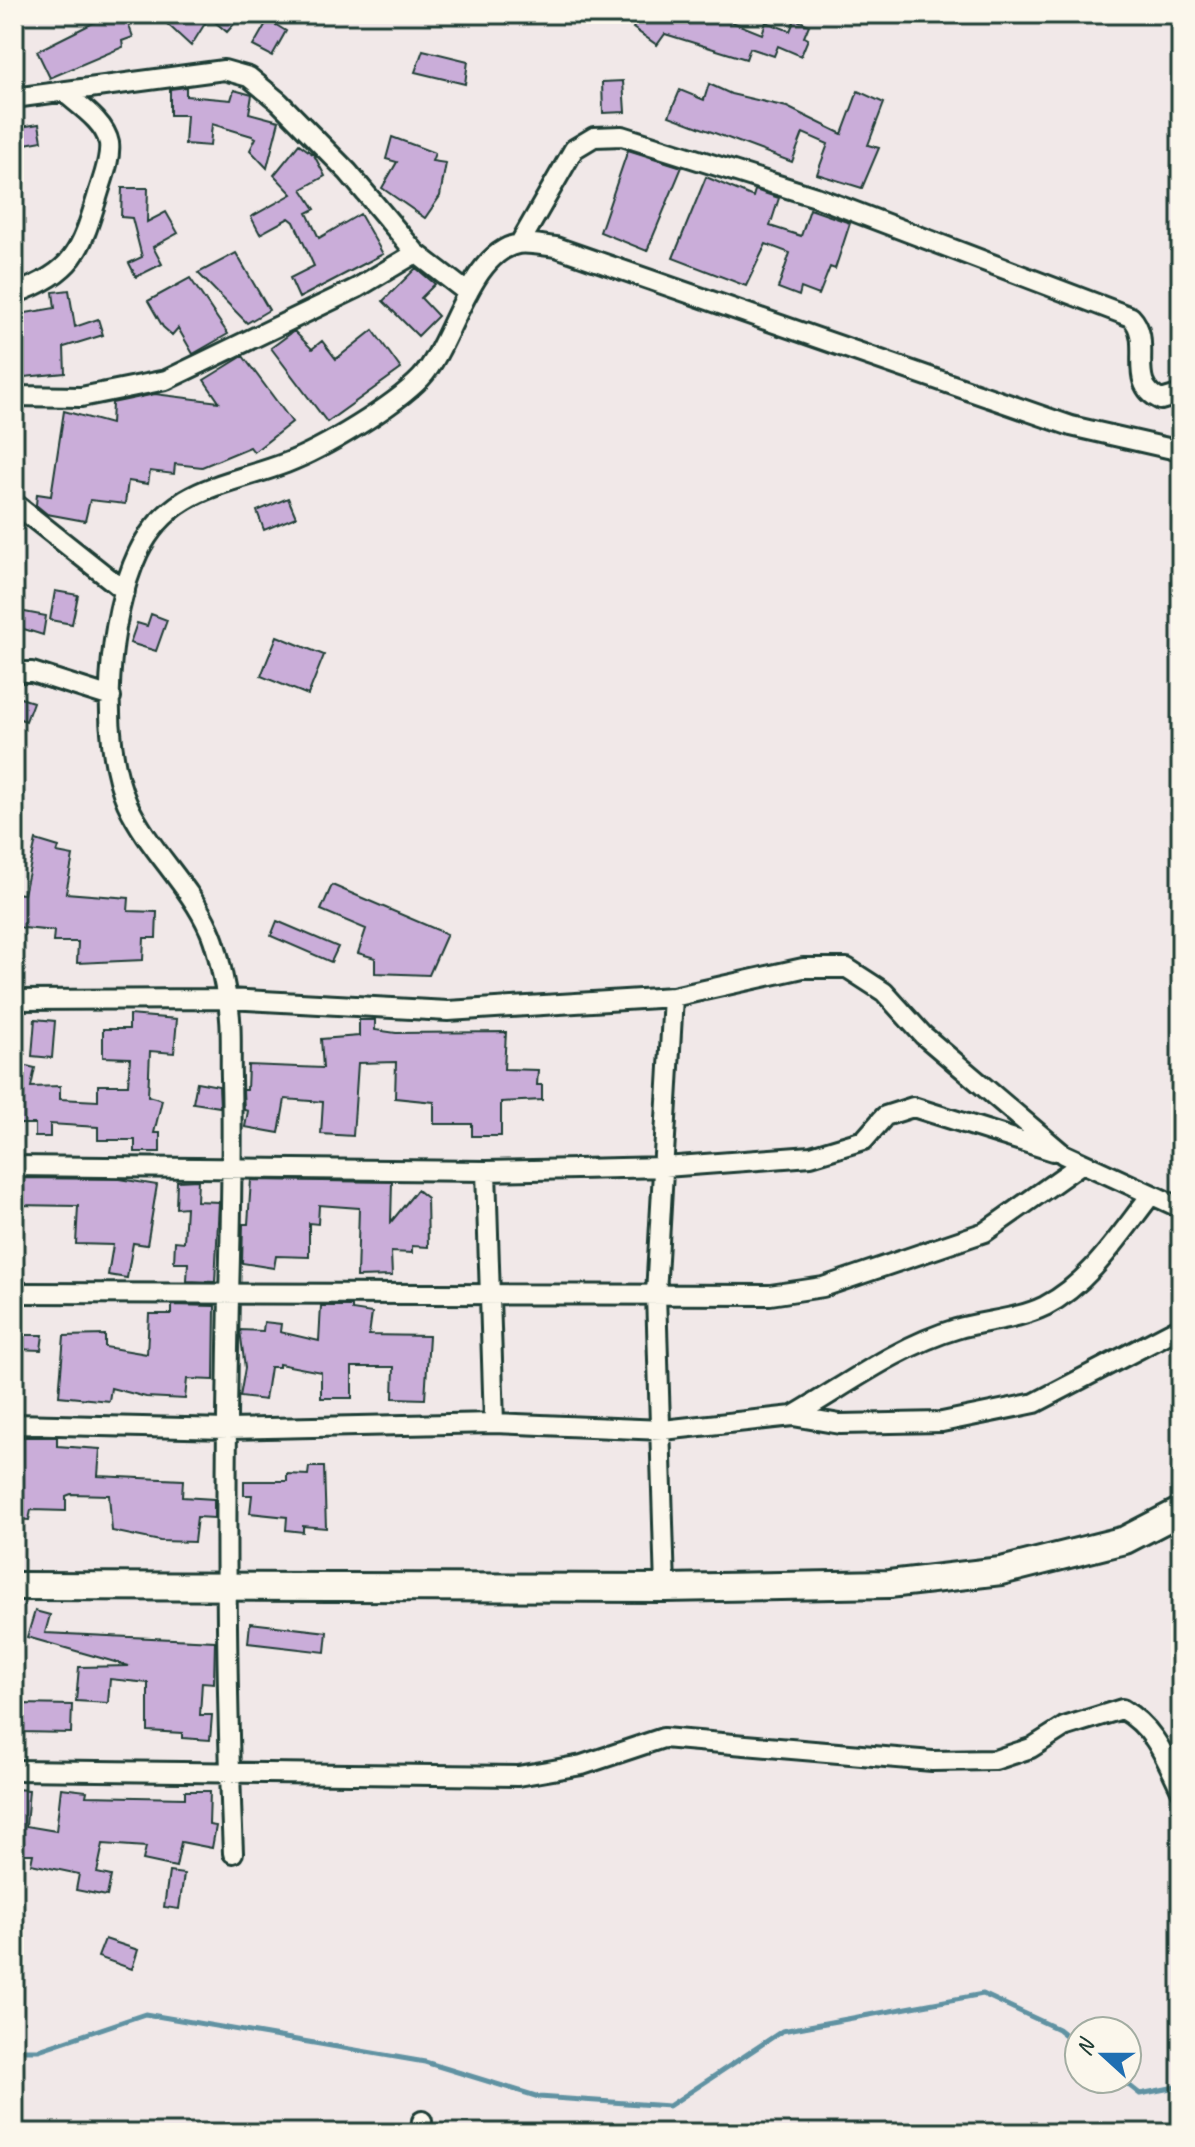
<svg xmlns="http://www.w3.org/2000/svg" width="1195" height="2147" viewBox="0 0 1195 2147" font-family="Caveat,sans-serif">
  <style>
    .lines { fill: none; stroke-linecap: round; stroke-linejoin: round }
    .stream { stroke: #6092a2; stroke-width: 5 }
    .building { fill: #caadd9; stroke: #1f3d34; stroke-width: 2 }
    .street-casing { stroke: #1f3d34; stroke-width: 24 }
    .secondary-casing { stroke: #1f3d34; stroke-width: 32 }
    .street { stroke: #fbf7ec; stroke-width: 18 }
    .secondary { stroke: #fbf7ec; stroke-width: 26 }
  </style>
  <rect width="100%" height="100%" fill="#f1e8e8"/>
  <filter id="ink" filterUnits="userSpaceOnUse"><feTurbulence type="fractalNoise" baseFrequency=".0125" numOctaves="2"/><feDisplacementMap in="SourceGraphic" scale="16" xChannelSelector="R" yChannelSelector="G"/><feConvolveMatrix kernelMatrix="1 2 1 2 8 2 1 2 1" color-interpolation-filters="sRGB"/></filter>
  <g filter="url(#ink)">
    <g class="lines">
      <!-- stream -->
      <path class="stream" d="M14 2050H39L145 2014 425 2062 539 2097 669 2106 782 2031 983 1994 1058 2029 1079 2046
        M1121 2079 1140 2094 1181 2086"/>
    </g>
    <!-- building -->
    <path class="building" d="M111 14 116 19 125 15 133 37 122 41 123 47 50 78 37 51Z
      M171 14H181L189 22 195 14H243L227 32 209 17 191 46 164 21Z
      M643 14H693L706 19 712 14 762 34 766 22 790 31 795 19 809 25 804 37 808 39 801 56 778 46 774 56 750 48 746 59 665 34 657 45 633 28Z
      M268 20 286 31 272 56 253 46Z
      M423 50 468 61 465 84 415 72Z
      M623 81 625 112 603 113 602 82Z
      M709 84 731 94 787 107 842 134 858 91 884 103 868 145 879 148 862 188 817 174 828 144 803 133 792 162 669 116 680 90 704 100Z
      M186 87V96L231 100 234 90 252 95 249 113 279 121 267 168 250 150 256 138 252 136 212 124 210 146 185 144 187 115H170V89Z
      M39 124 42 141 14 146V128Z
      M392 137 435 153 432 161 446 163 440 196 425 218 382 188 397 162 386 159Z
      M299 144 314 155 325 176 302 189 315 209 307 213 319 238 360 214 383 254 299 298 290 278 314 266 294 222 289 218 260 234 251 217 292 194 274 175Z
      M628 150 682 167 647 251 600 232Z
      M706 177 753 197 755 190 779 198 770 226 801 236 810 209 850 223 835 269 830 267 819 295 801 288 799 296 778 288 790 253 766 244 746 286 673 258Z
      M122 188H148L147 222 166 212 178 233 153 247 162 264 136 277 129 263 142 257 132 218 121 217Z
      M236 253 269 310 247 323 198 273Z
      M416 268 435 284 421 298 438 316 418 336 383 301Z
      M190 278 228 334 193 354 178 328 172 335 163 327 148 301Z
      M69 290 75 327 98 319 103 335 64 347 65 373 14 378V360H19L14 315 55 308 53 292Z
      M373 330 401 369 327 422 271 348 294 331 312 349 322 341 336 359Z
      M243 356 292 422 254 452 250 447 202 467 175 464 174 474 150 471 148 484 128 481 125 504 90 500 85 521 47 514 36 505 37 494 51 496 64 411 111 424 112 403 155 394 219 402 204 380Z
      M288 498 296 517 264 530 257 511Z
      M55 591 78 595 72 624 50 620Z
      M14 610 46 616 43 635 14 626Z
      M151 614 167 620 156 651 130 643 137 623 147 626Z
      M277 636 324 655 308 695 261 676Z
      M14 696 33 702 26 721 14 717Z
      M36 840 59 847 57 853 73 856 66 893 129 898 128 911 157 912 156 938H144L143 960 77 963 78 942H53L54 931 14 927V893L24 894Z
      M332 885 447 934 429 975 375 973V958L358 953 366 929 321 910Z
      M277 921 338 947 331 962 271 936Z
      M129 1015 177 1019 174 1053 150 1051 148 1096 162 1100 154 1133H160V1152H135V1140H98V1127L50 1124V1137H35V1124H14V1063L35 1068 31 1087 60 1086V1099L98 1101V1085H128L130 1058 103 1057V1029H129Z
      M35 1019 55 1021 52 1058 32 1056Z
      M359 1020H375V1030L396 1033 506 1032 504 1069 538 1070 537 1085H542V1100L501 1102V1136H472V1124H434V1102L395 1098 396 1062 358 1063 353 1136 321 1134 323 1102 285 1099 279 1133 245 1127 248 1111 244 1110 243 1090H247L248 1065 323 1068 321 1039 359 1036Z
      M197 1082 219 1086 220 1107 193 1103Z
      M14 1178 120 1179 157 1185 147 1245 133 1243 127 1278 108 1275 113 1245 76 1244 78 1206 14 1205Z
      M198 1180 197 1201 219 1202 215 1282 187 1281 188 1263H174L175 1241 184 1242 186 1207 176 1208 177 1181Z
      M251 1180 392 1182 391 1222 417 1190 427 1198 428 1247 412 1246V1253L391 1252 392 1276 357 1277 359 1208 319 1205 318 1224 309 1223V1257L276 1256 274 1268 242 1263 243 1224H248Z
      M172 1305 215 1306 214 1380 187 1379 185 1399 146 1397 111 1388 109 1401 59 1396 64 1336 105 1335V1347L147 1354 149 1314H172Z
      M321 1306H352V1310L372 1313 369 1335 429 1336 425 1399 393 1398 394 1367H352V1398H321V1372L279 1364V1367H270L265 1400 240 1397 245 1368 240 1330 263 1331 264 1322 281 1324 280 1332 319 1341Z
      M14 1335H43L41 1350 14 1349Z
      M14 1437H57V1446L100 1449 98 1476 183 1480 182 1497 214 1499V1518L197 1517 194 1542 160 1541 112 1531 109 1495 71 1494 66 1496V1511L31 1510 29 1520 14 1519Z
      M309 1467H324L326 1528 303 1526V1532L286 1530 287 1517 250 1513 252 1495H244V1481H287V1474L308 1475Z
      M35 1611 50 1615 45 1633 215 1641 214 1683 202 1682 200 1715H212L210 1740 182 1738V1733L148 1731V1683L110 1679 108 1703 76 1701 79 1667 129 1666 27 1637Z
      M250 1623 327 1632 325 1652 248 1643Z
      M20 1704 72 1705 71 1733 19 1732Z
      M61 1788 87 1791 86 1796 185 1798V1791H210L209 1825 216 1826 212 1848 181 1842 176 1867 143 1860 146 1847 103 1844 97 1873 111 1876 107 1896 76 1890 79 1874 31 1864 33 1854H15L14 1789 29 1790 26 1826 56 1831Z
      M169 1872 184 1874 179 1909 164 1907Z
      M105 1939 138 1950 132 1969 98 1957Z"/>
    <g class="lines">
      <defs>
        <path id="street" d="M14 98 224 70 249 77 279 102 348 172 416 253 468 293
          M520 243 574 149 594 137 622 136 816 197 1131 317C1155 342 1124 383 1161 400L1181 394
          M14 294C76 271 81 250 99 191 103 178 111 158 109 143 105 122 80 106 65 93
          M14 396 81 397 166 380 357 288 416 253
          M14 503 125 591
          M14 672H32L111 697
          M14 1000 228 999 448 1011 673 997 803 968H847L884 992 923 1035 1063 1154 1181 1208
          M14 1166 486 1171 665 1167 811 1156 864 1140 885 1116 913 1107 1053 1151
          M486 1171 494 1423
          M14 1293 770 1295 823 1287 985 1232 1081 1164
          M793 1416C845 1386 898 1346 956 1329 986 1320 1016 1320 1045 1306 1090 1283 1121 1233 1151 1195
          M14 1424 228 1429 494 1423 663 1430 793 1416 840 1424 942 1422 1035 1403 1181 1327
          M665 1588 656 1294 673 997
          M14 1770 518 1776 582 1765 663 1738 932 1761 995 1760 1031 1748 1064 1727 1122 1709C1155 1728 1165 1757 1181 1790
          M233 1853C225 1668 225 1481 229 1295 231 1223 233 1151 231 1078 230 1051 233 1020 226 993 222 973 218 948 209 929 189 884 148 849 127 803 98 737 108 617 138 553 170 487 225 486 286 463 323 449 393 407 421 378 453 344 469 253 518 244 529 242 544 246 556 247L1071 426 1181 451
          M420 2133 422 2121"/>
        <path id="secondary" d="M14 1586 665 1588 889 1584 1001 1571 1125 1540 1181 1511"/>
      </defs>
      <!-- street casing -->
      <use href="#street" class="street-casing"/>
      <!-- secondary casing -->
      <use href="#secondary" class="secondary-casing"/>
      <!-- street -->
      <use href="#street" class="street"/>
      <!-- secondary -->
      <use href="#secondary" class="secondary"/>
    </g>
  </g>
  <!-- margin -->
  <rect width="1195" height="2147" fill="none" stroke="#fbf7ec" stroke-width="48"/>
  <rect x="24" y="24" width="1147" height="2099" fill="none" stroke="#1f3d34" stroke-width="3" filter="url(#ink)"/>
  <!-- north arrow -->
  <g transform="translate(1103 2055) rotate(291)"><circle r="38" fill="#fbf7ec" stroke="#a3ada2" stroke-width="2"/>
  <path d="M0-6L14 30L0 20L-14 30Z" fill="#1f6fb2"/>
  <text y="-12" font-size="22" font-weight="bold" text-anchor="middle" fill="#1f3d34">N</text>
  </g>
</svg>
